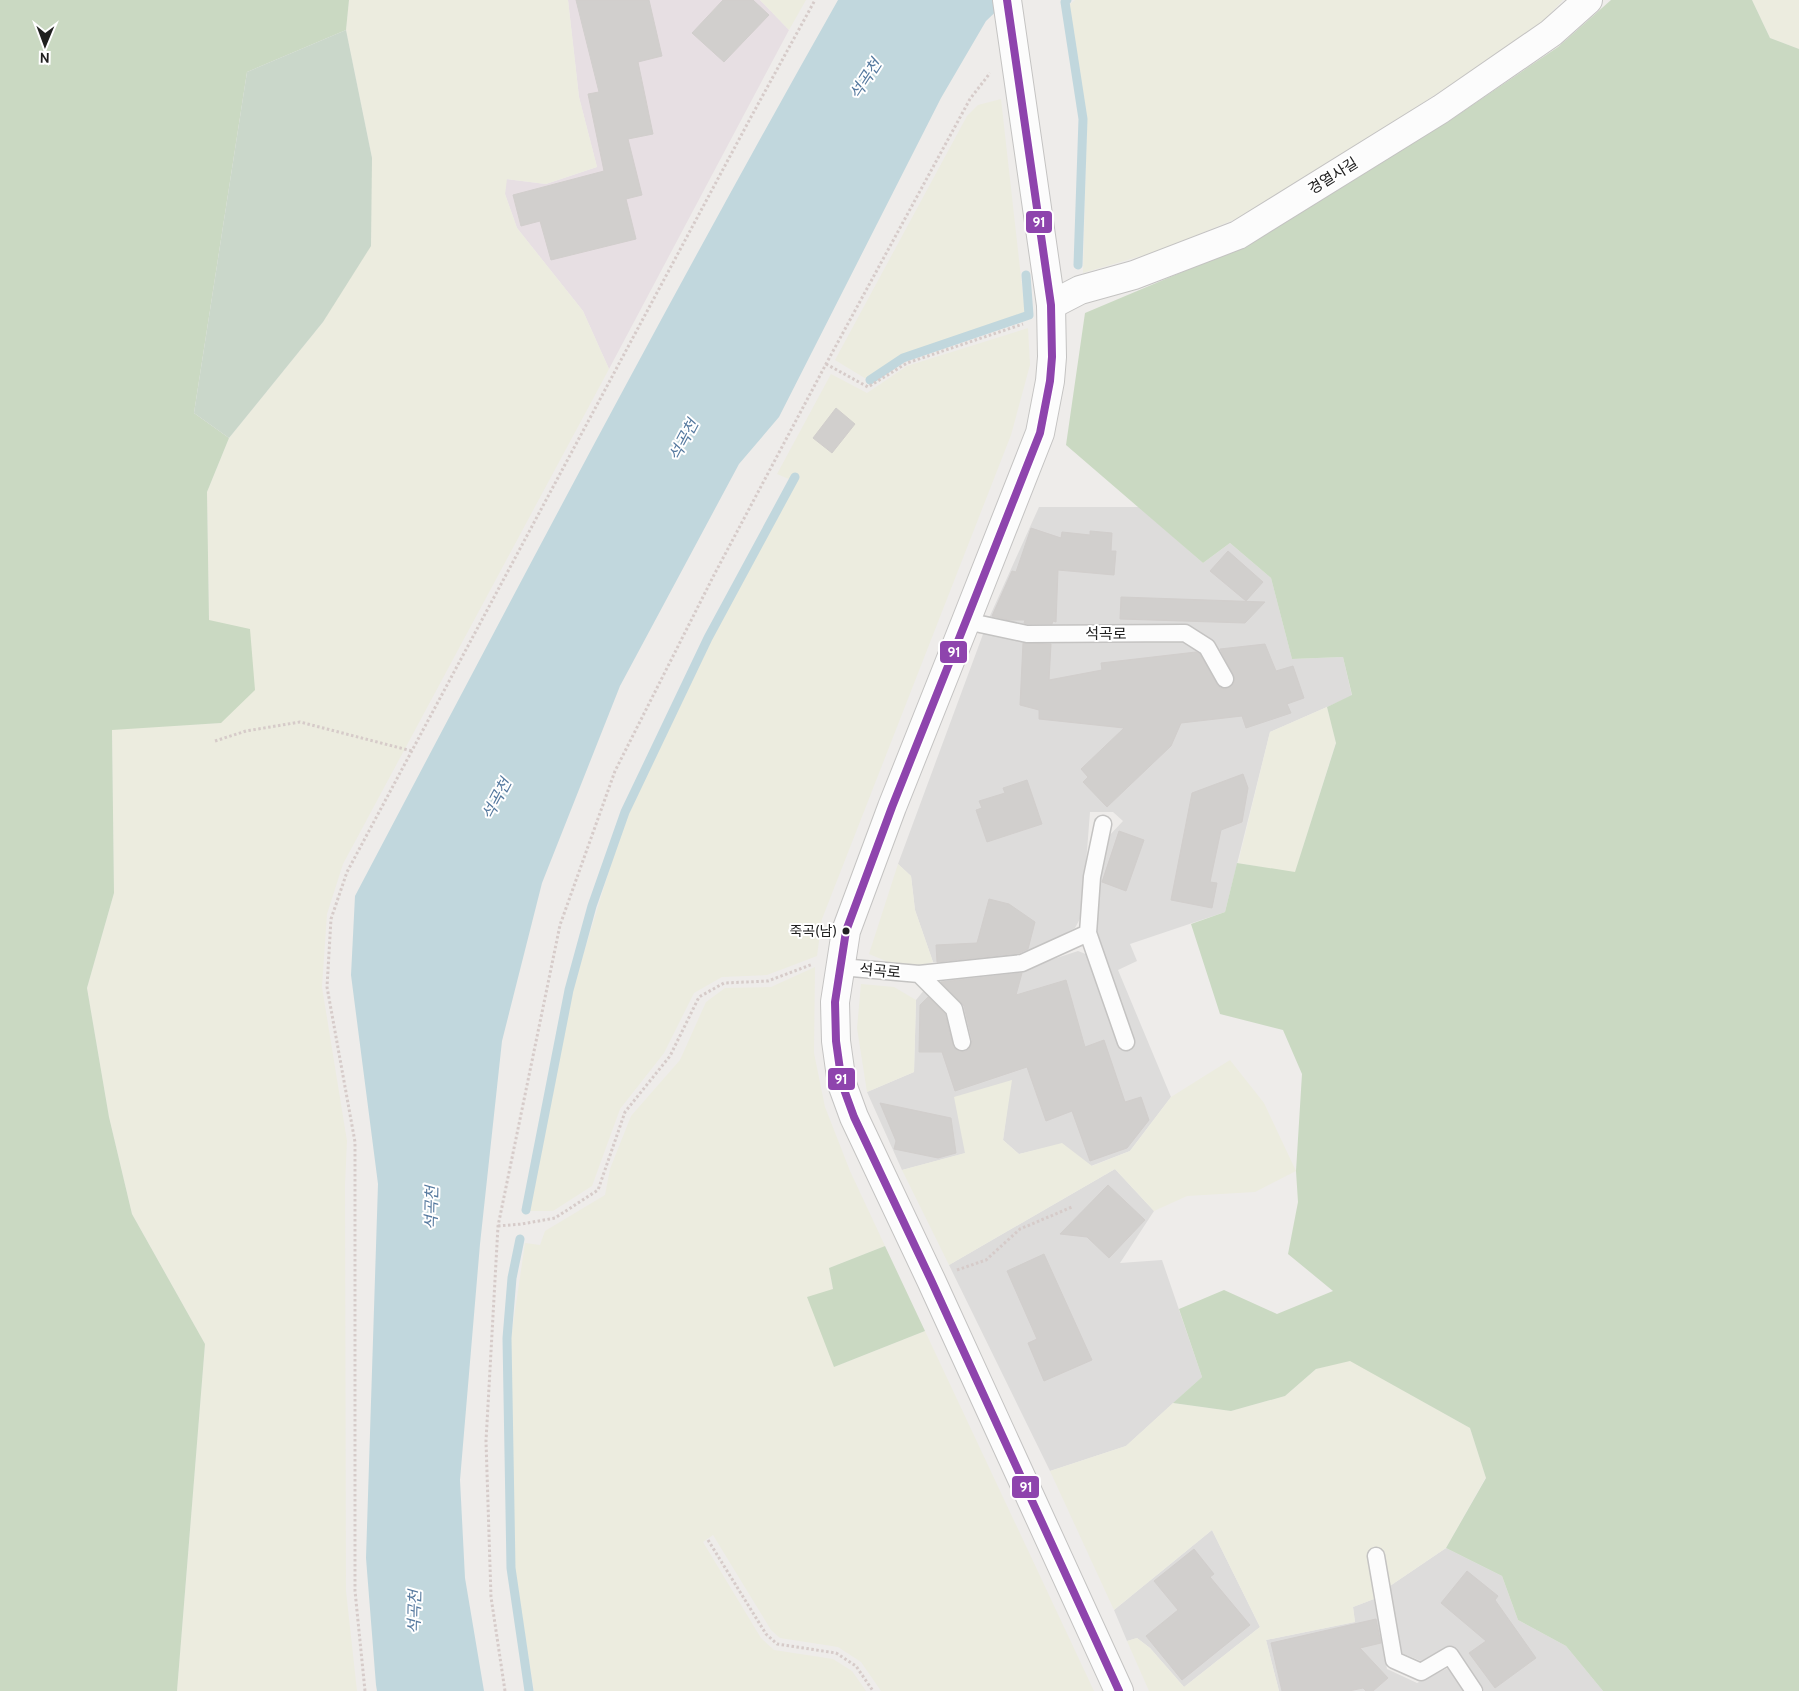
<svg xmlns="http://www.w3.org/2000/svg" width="1799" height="1691" viewBox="0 0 1799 1691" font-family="Cabin,'Noto Sans KR',sans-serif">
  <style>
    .residential { fill: #dddcdb }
    .industrial { fill: #e7dfe3 }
    .farmland { fill: #ececdf }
    .forest { fill: #cad9c2 }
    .cemetery { fill: #cad7ca }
    .water { fill: #c1d7dd }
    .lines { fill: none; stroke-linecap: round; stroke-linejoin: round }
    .stream { stroke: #c1d7dd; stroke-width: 9 }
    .building { fill: #d1cfcd; stroke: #d1cecc }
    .service-casing { stroke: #c4c3c2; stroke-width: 19 }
    .minor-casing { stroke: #c4c3c2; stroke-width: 30 }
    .tertiary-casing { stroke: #c4c3c2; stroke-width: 30 }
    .path { stroke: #d6cbc9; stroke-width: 3; stroke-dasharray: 2.5 2.5; stroke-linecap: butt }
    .service { stroke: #fcfcfc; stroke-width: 16 }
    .minor { stroke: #fcfcfc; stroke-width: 28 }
    .tertiary { stroke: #fcfcfc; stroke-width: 28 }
    .bus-1-casing { stroke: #fff; stroke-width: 11 }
    .bus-1 { stroke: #8e44ad; stroke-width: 8 }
    .bus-dot { fill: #202020; stroke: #fff; stroke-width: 2 }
    .labels { text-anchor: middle; stroke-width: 4; stroke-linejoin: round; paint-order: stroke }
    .bus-label { font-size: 14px; fill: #202020; stroke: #fff; text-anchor: end }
    .street-label { font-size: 15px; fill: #202020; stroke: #fff }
    .water-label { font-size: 16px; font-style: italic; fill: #54789e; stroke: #fff }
    .line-badge { stroke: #fff; stroke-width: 2 }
    .badge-label { font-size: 14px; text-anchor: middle; font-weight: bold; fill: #fff }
  </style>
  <rect width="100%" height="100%" fill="#eeecea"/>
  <!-- residential -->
  <path class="residential" d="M1039 507H1139L1203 563 1230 543 1271 578 1292 659 1343 657 1352 696 1270 732 1225 912 1130 944 1137 961 1118 970 1171 1097 1130 1151 1091 1166 1062 1144 1019 1154 1003 1140 1011 1080 966 1153 902 1170 867 1092 914 1072 916 1000 930 983 1029 967 1078 951 1091 956 1103 952 1094 930 1096 880 1107 838 1123 821 1113 812H1090L1082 915 1075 928 1024 955 998 960 933 962 915 910 911 876 898 864 989 618Z
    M1115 1169 1154 1211 1120 1263 1162 1260 1202 1377 1126 1446 1050 1471 949 1265Z
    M1212 1530 1260 1627 1184 1687 1150 1648 1137 1638 1127 1641 1114 1610Z
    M1446 1548 1502 1576 1518 1620 1566 1646 1603 1691H1484L1453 1647 1421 1661 1397 1651 1384 1590Z
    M1374 1599 1387 1669 1417 1683 1450 1667 1465 1691H1279L1266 1640 1355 1622 1353 1607Z"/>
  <!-- industrial -->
  <path class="industrial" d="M568 0H760L789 30 609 369 583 311 517 228 505 194 506 179 546 184 597 167 579 97Z"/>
  <!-- farmland -->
  <path class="farmland" d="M349 0H568L579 97 597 167 546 184 507 179 505 194 517 228 583 311 609 369 343 864 327 914 322 987 347 1141 345 1184 346 1591 357 1691H177L205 1344 132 1214 109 1117 87 988 114 893 112 729 221 723 209 620 207 492 229 438 323 322 372 158 346 30Z
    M760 0H806L789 30Z
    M1075 0H1563L1536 29 1260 209 1158 251 1083 273 1087 119 1069 5Z
    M1752 0H1799V49L1770 38Z
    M1001 99 1025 313 902 357 868 380 835 360 967 116 978 105Z
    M1028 328 1030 365 1011 435 822 919 817 956 767 975 722 977 694 993 664 1053 620 1109 592 1186 553 1211H530L573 988 627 812 711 640 796 482 777 474 831 374 867 393 907 366Z
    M1327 707 1336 742 1295 873 1238 863 1270 732Z
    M898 864 911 876 915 910 933 962 919 966 893 964 869 954Z
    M815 967 814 1053 825 1107 850 1171 885 1246 829 1268 833 1290 834 1367 925 1331 1094 1691H881L861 1662 838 1647 780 1638 771 1630 713 1535 703 1542 761 1638 774 1650 833 1659 852 1671 866 1691H534L514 1568 511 1338 525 1243 540 1245 545 1231 605 1195 610 1169 631 1116 680 1060 706 1002 725 988 771 987Z
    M861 984 894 987 916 1000 914 1072 867 1092 857 1028Z
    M1230 1060 1264 1103 1296 1171 1255 1192 1187 1196 1154 1211 1115 1169 949 1265 902 1170 965 1153 954 1097 1012 1080 1003 1140 1019 1154 1062 1143 1092 1166 1130 1151 1171 1097Z
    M1350 1360 1470 1428 1486 1477 1446 1548 1384 1590 1374 1599 1353 1607 1355 1622 1266 1640 1279 1691H1149L1127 1641 1137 1638 1150 1648 1184 1687 1260 1627 1212 1530 1114 1610 1050 1471 1126 1446 1173 1403 1231 1411 1285 1396 1316 1369Z"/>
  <!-- forest -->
  <path class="forest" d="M0 0H349L346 30 247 72 194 413 229 438 207 492 209 620 250 629 255 690 221 723 112 730 114 893 87 988 109 1117 132 1214 205 1344 177 1691H0Z
    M1611 0H1752L1770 38 1799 49V1691H1603L1566 1646 1518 1620 1502 1576 1446 1548 1486 1478 1470 1428 1350 1361 1316 1369 1285 1396 1231 1411 1173 1403 1202 1377 1179 1309 1224 1290 1277 1314 1333 1291 1288 1254 1298 1202 1296 1171 1302 1074 1283 1030 1220 1014 1191 924 1225 912 1237 863 1295 872 1336 743 1327 707 1352 695 1343 657 1292 659 1271 578 1230 543 1203 563 1066 445 1085 313 1239 248 1449 121 1558 47Z
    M885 1246 925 1331 834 1367 807 1297 833 1289 829 1268Z"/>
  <!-- cemetery -->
  <path class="cemetery" d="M346 30 372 158 371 246 323 322 229 438 194 413 247 72Z"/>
  <!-- water -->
  <path class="water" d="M838 0H1008L986 21 941 98 779 417 739 464 620 686 542 883 502 1041 480 1244 460 1480 465 1578 484 1691H377L376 1685 366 1558 378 1184 351 975 355 896C513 596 671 295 838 0Z"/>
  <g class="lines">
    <!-- stream -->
    <path class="stream" d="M1067 0 1065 2 1083 119 1078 265
      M870 380 903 358 1029 315 1026 275
      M526 1210 569 990 592 906 625 812 708 638 795 477
      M520 1239 512 1278 507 1338 511 1568 529 1691"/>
  </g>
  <!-- building -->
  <path class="building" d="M576 0H649L662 56 638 62 653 134 628 139 642 195 626 199 636 239 551 260 540 221 521 226 513 195 604 171 588 94 599 92Z
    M723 0H753L769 15 724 62 692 33Z
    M836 408 855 424 832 453 813 438Z
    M1031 528 1061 538 1062 532 1090 535V531L1112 533 1111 551H1116L1114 575 1058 570 1056 622 1053 621 1052 624H1028L1024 623 1025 620H1009L992 616 1012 571 1016 572Z
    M1228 551 1263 582 1246 601 1210 571Z
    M1121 597 1265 602 1245 623 1120 619Z
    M1023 643 1051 644 1049 680 1102 670 1101 663 1196 652 1200 654 1217 684 1220 688 1225 689 1233 684 1235 679 1220 649 1265 644 1276 671 1293 666 1304 698 1287 704 1291 713 1246 728 1242 716 1181 723 1171 746 1107 807 1083 782 1088 777 1081 769 1124 728 1039 719V710L1020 705Z
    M1243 774 1248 788 1242 822 1221 830 1210 882 1217 883 1212 908 1171 900 1192 793Z
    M1027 780 1042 824 987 842 976 810 982 808 979 801 1005 793 1003 788Z
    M1119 831 1144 840 1126 891 1102 882Z
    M989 899 1009 904 1035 922 1028 949 1019 953 937 962 936 945 977 943Z
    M1022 973 1016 995 1066 980 1085 1047 1104 1040 1125 1102 1141 1097 1149 1120 1127 1148 1090 1161 1072 1111 1046 1121 1027 1067 955 1091 942 1052H919L920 1005 928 997 945 1014 954 1048 959 1051 964 1052 968 1050 971 1045 972 1040 964 1006 941 982Z
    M880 1103 951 1118 956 1153 938 1158 894 1149 896 1141Z
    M1108 1185 1145 1220 1109 1258 1087 1237 1060 1234Z
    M1044 1254 1092 1360 1044 1381 1028 1343 1037 1339 1007 1271Z
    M1194 1549 1214 1574 1210 1577 1250 1625 1182 1680 1146 1636 1178 1610 1154 1581Z
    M1467 1571 1498 1596 1495 1600 1536 1658 1495 1688 1469 1653 1486 1641 1441 1603Z
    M1376 1619 1381 1643 1360 1648 1388 1678 1373 1691H1366L1363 1688 1349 1691H1282L1271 1643Z"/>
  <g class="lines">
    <defs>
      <path id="service" d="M966 621 1027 634 1185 633 1207 647 1225 679
        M1103 824 1092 877 1088 933 1126 1042
        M841 967 919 974 1022 963 1088 933
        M919 974 954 1009 962 1042
        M1376 1556 1394 1660 1421 1672 1450 1655 1474 1691"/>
      <path id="minor" d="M1051 305 1080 290 1134 275 1238 235 1441 109 1551 33 1588 0"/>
      <path id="tertiary" d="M1007 0 1051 305 1052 357 1050 381 1040 433 966 621 892 807 846 931 835 1002 836 1041 842 1084 854 1117 931 1280 1119 1691"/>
    </defs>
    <!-- service casing -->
    <use href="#service" class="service-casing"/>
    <!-- minor casing -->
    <use href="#minor" class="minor-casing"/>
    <!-- tertiary casing -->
    <use href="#tertiary" class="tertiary-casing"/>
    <!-- path -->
    <path class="path" d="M826 364 868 387 907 363 1023 324
      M215 741 246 731 300 722 412 751
      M498 1226 522 1224 555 1218 598 1190 625 1112 670 1056 699 997 724 983 768 981 813 964
      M957 1270 986 1260 1020 1229 1072 1207
      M708 1540 766 1634 777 1644 836 1653 856 1666 873 1691
      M365 1691 355 1591V1142L327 987 331 919 347 872 751 117 815 0
      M505 1691 491 1597 486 1441 498 1226 560 925 615 771 714 575 826 364 970 99 990 73"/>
    <!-- service -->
    <use href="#service" class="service"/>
    <!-- minor -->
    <use href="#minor" class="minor"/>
    <!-- tertiary -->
    <use href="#tertiary" class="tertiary"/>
    <defs>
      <path id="bus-1" d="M1007 0 1051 305 1052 357 1050 381 1040 433 966 621 892 807 846 931 835 1002 836 1041 842 1084 854 1117 931 1280 1119 1691"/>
    </defs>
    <!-- bus-1 casing -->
    <use href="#bus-1" class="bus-1-casing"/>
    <!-- bus-1 -->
    <use href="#bus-1" class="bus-1"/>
  </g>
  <!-- markers -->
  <circle class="bus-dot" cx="846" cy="931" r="4.5"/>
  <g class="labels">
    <!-- bus labels -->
    <g class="bus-label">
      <text x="837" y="936">죽곡(남)</text>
    </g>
    <!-- street labels -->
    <g class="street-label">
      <text transform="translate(1333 176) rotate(-32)" y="5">경열사길</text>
      <text x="1106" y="639">석곡로</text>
      <text transform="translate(880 971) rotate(5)" y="5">석곡로</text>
    </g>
    <!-- water labels -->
    <g class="water-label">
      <text transform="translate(865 79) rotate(-57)" y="6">석곡천</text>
      <text transform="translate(683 440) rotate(-62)" y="6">석곡천</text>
      <text transform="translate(496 799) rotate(-62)" y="6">석곡천</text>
      <text transform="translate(431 1208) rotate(-89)" y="6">석곡천</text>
      <text transform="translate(414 1612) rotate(-89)" y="6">석곡천</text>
    </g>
  </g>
  <g class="line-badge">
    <rect x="1025" y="210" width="28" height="24" rx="5" fill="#8e44ad"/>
    <rect x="939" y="640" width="29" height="24" rx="5" fill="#8e44ad"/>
    <rect x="827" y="1067" width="29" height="24" rx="5" fill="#8e44ad"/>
    <rect x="1011" y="1475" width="29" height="24" rx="5" fill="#8e44ad"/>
  </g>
  <g class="badge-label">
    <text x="1039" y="227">91</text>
    <text x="954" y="657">91</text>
    <text x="841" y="1084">91</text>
    <text x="1026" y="1492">91</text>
  </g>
  <!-- north arrow -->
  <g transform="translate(45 45) rotate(181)" stroke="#ffffff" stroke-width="4" paint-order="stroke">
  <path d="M0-4L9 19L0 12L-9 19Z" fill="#202020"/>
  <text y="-8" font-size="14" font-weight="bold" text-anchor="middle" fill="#202020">N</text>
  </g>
</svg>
